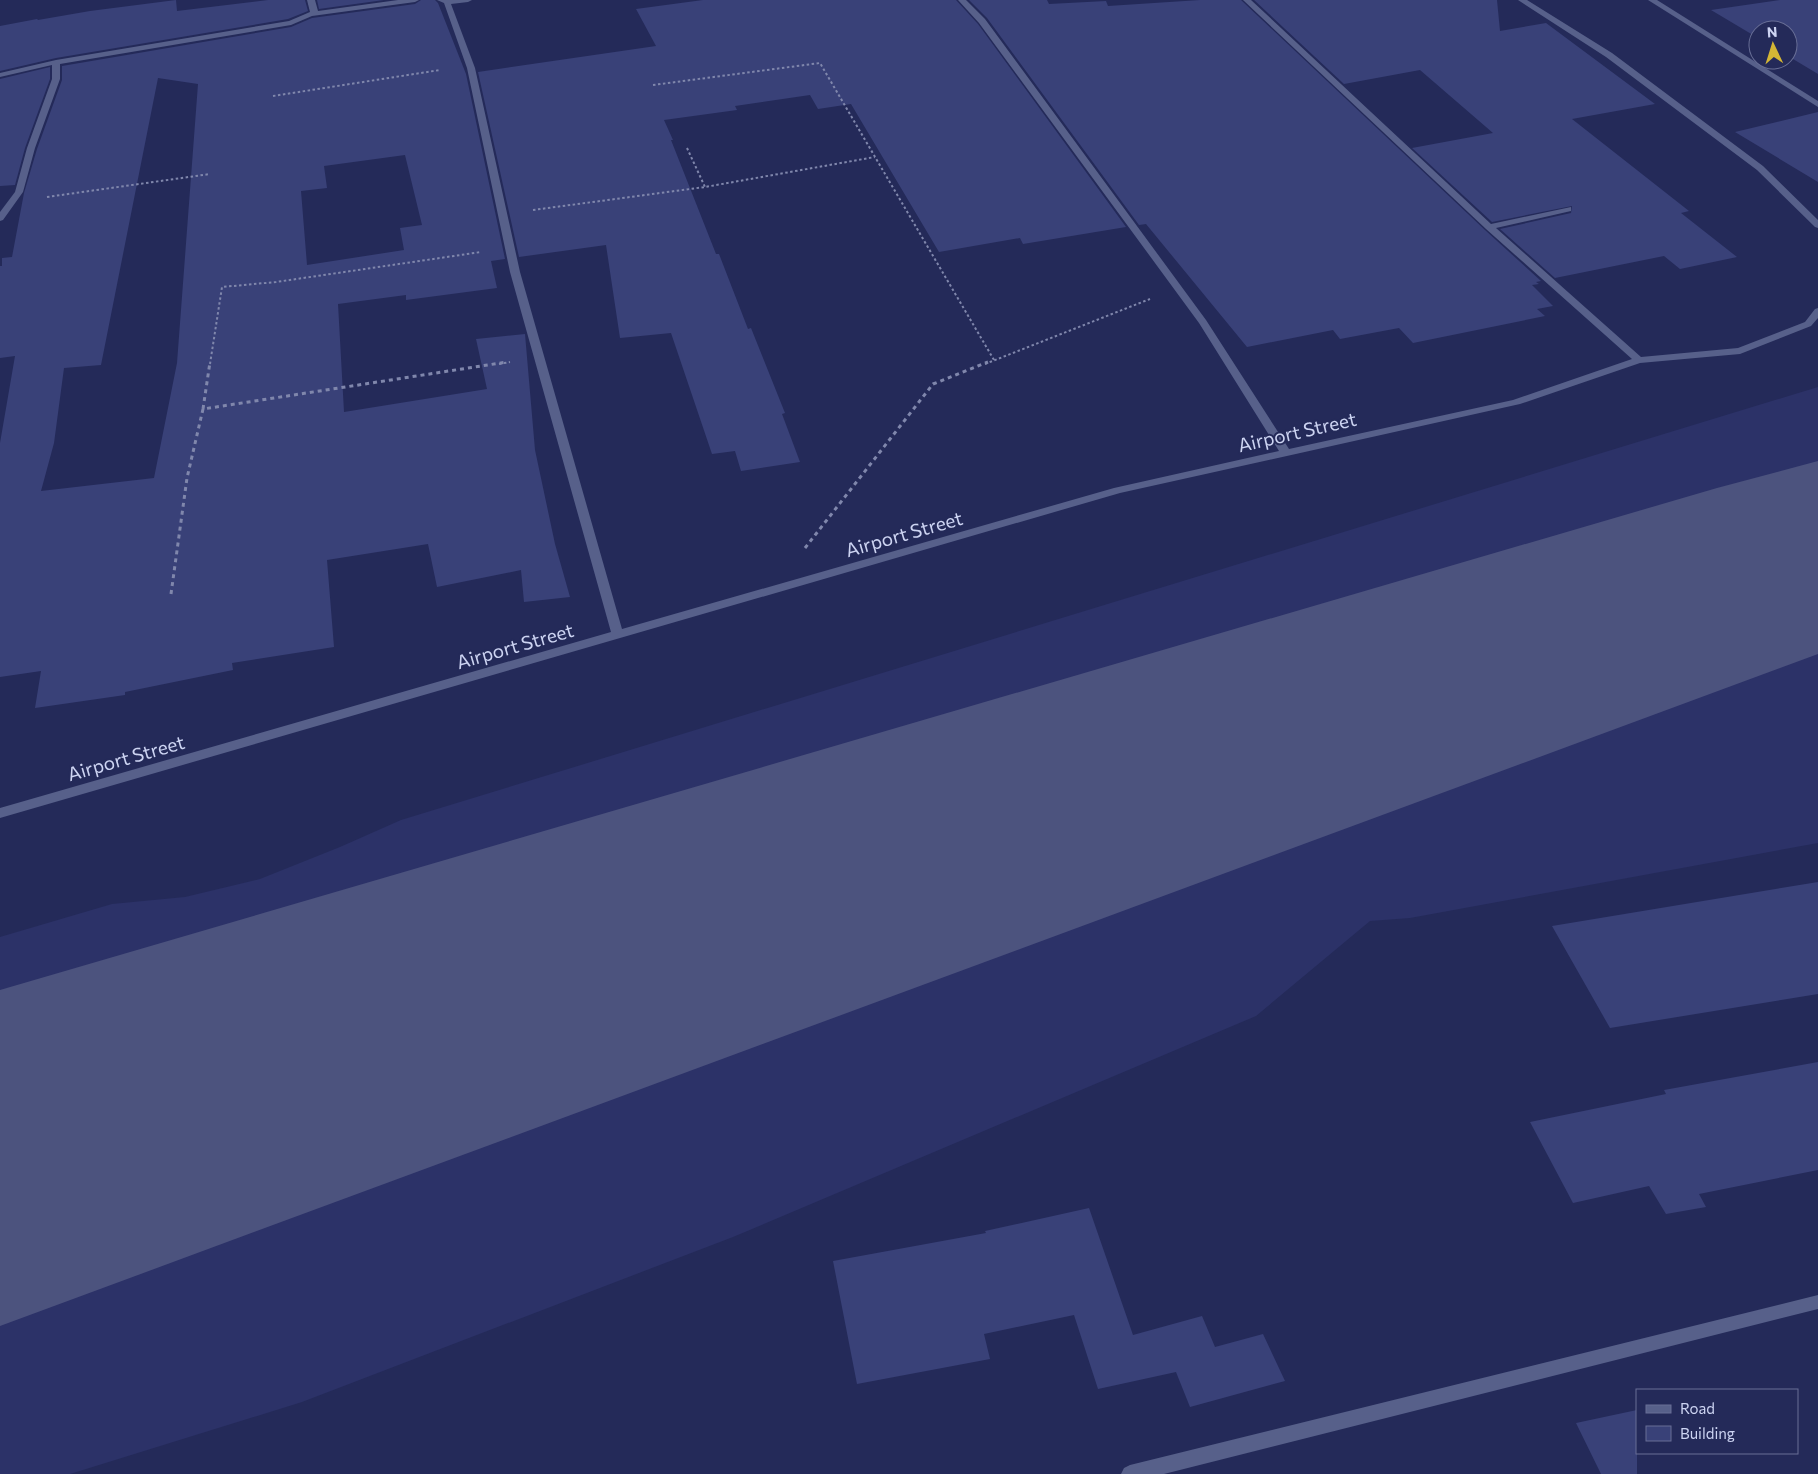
<svg xmlns="http://www.w3.org/2000/svg" width="1818" height="1474" viewBox="0 0 1818 1474" font-family="Commissioner,sans-serif">
  <style>
    .built { fill: #2c3268 }
    .lines { fill: none; stroke-linecap: round; stroke-linejoin: round }
    .runway { fill: #4c537e; fill-rule: evenodd }
    .building { fill: #394178; fill-rule: evenodd }
    .path-far1 { stroke: #8087ac; stroke-width: 2; stroke-dasharray: 2.5 2.5; stroke-linecap: butt }
    .path { stroke: #8087ac; stroke-width: 3; stroke-dasharray: 4 4; stroke-linecap: butt }
    .street { fill: #57608a; fill-rule: evenodd }
    .labels { text-anchor: middle; stroke-width: 4; stroke-linejoin: round; paint-order: stroke }
    .street-label { font-size: 19px; fill: #cdd4f2; stroke: #242a59 }
  </style>
  <rect width="100%" height="100%" fill="#242a59"/>
  <!-- built -->
  <path class="built" d="M1818 387V843L1410 918 1370 921 1256 1016 733 1237 302 1402 70 1474H0V937L112 904 185 897 260 879 340 847 401 820Z"/>
  <g class="lines">
    <!-- runway -->
    <path class="runway" d="M1818 461V654L0 1326V990L1717 488Z"/>
  </g>
  <!-- building -->
  <path class="building" d="M176 0 177 11 268 0H305L308 11 288 19 56 58 0 71V26L37 19 38 20 90 11Z
    M317 0H384L319 9Z
    M421 0H435L438 3 466 74 505 259 491 261 497 288 406 300V295L338 304 344 412 487 389 476 339 525 334 535 450 555 544 570 597 524 602 521 570 437 587 428 544 327 560 334 647 232 663 233 670 125 692V695L35 708 41 671 0 677V443L15 356 0 358V266H2V258L12 257 24 193 37 149 62 80V66L291 27 312 18 415 4ZM158 78 198 84 177 363 154 478 41 491 54 443 64 368 101 365ZM405 155 422 225 400 228 404 250 307 265 301 191 327 188 324 166Z
    M703 0H956L978 24 1126 227 1023 244 1020 238 939 252 851 104 818 109 810 95 735 106 737 110 664 120 673 140H671L716 254H719L748 329 751 328 785 413 782 414 800 462 741 471 735 451 712 454 671 333 620 338 606 245 519 257 478 72 656 46 636 9Z
    M969 0H1047L1049 4 1106 1 1108 6 1200 0H1241L1485 230 1541 281 1536 282 1539 284 1532 285 1553 306 1537 309 1545 316 1413 343 1399 328 1340 339 1333 330 1247 347 1146 224 1139 225 987 18Z
    M1254 0H1497L1500 31 1546 23 1655 104 1572 119 1689 211 1681 213 1737 257 1680 269 1664 256 1555 278 1500 229 1571 213 1572 206 1492 222 1412 148 1493 133 1420 70 1344 84Z
    M1780 0H1818V74L1788 56V30H1758V38L1711 10Z
    M50 67V79L25 148 15 185 0 186V79Z
    M1818 112V182L1735 132Z
    M1818 882V994L1610 1028 1552 926Z
    M1818 1062V1170L1699 1194 1706 1207 1666 1214 1649 1186 1573 1203 1530 1122 1666 1094 1664 1090Z
    M1089 1208 1133 1335 1202 1316 1215 1347 1263 1334 1285 1381 1190 1407 1176 1372 1098 1389 1074 1315 984 1334 990 1359 857 1384 833 1261 986 1233 985 1231Z
    M1637 1410V1474H1601L1576 1423Z"/>
  <g class="lines">
    <!-- path-far1 -->
    <path class="path-far1" d="M653 85 820 63 994 360
      M273 96 440 70
      M687 148 705 187
      M47 197 210 174
      M533 210 705 187 875 157
      M210 364 222 287 276 282 481 252
      M499 364 510 362
      M985 364 1150 299"/>
    <!-- path -->
    <path class="path" d="M203 409 210 362
      M805 548 933 384 988 362
      M171 594 187 478 203 409 507 362"/>
    <!-- street -->
    <path class="street" d="M307 0H315L318 11 398 0H419L415 2 312 16 291 25 60 64V79L35 148 23 192 3 220 0 221V212L15 192 27 148 52 79V65L0 77V73L56 60 289 21 310 12Z
      M437 0H472L468 2 451 4 475 68 520 272 622 629 1114 488 1279 451 1199 323 979 23 958 0H966L985 19 1206 320 1289 449 1513 400 1632 359 1486 229 1243 0H1251L1491 224 1571 207V211L1496 228 1641 357 1738 348 1805 322 1815 309 1818 308V318L1811 326 1740 354 1640 363 1520 404 1120 493 0 818V808L611 632 510 272 467 68 444 3Z
      M1518 0H1527L1612 53 1763 166 1818 220V228L1815 227 1757 170 1606 57Z
      M1648 0H1657L1818 101V107Z
      M1818 1295V1309L1164 1474H1121L1124 1468 1130 1465Z"/>
  </g>
  <g class="labels">
    <!-- street labels -->
    <g class="street-label">
      <text transform="translate(1297 432) rotate(-13)" y="7">Airport Street</text>
      <text transform="translate(904 534) rotate(-16)" y="7">Airport Street</text>
      <text transform="translate(515 646) rotate(-16)" y="7">Airport Street</text>
      <text transform="translate(126 758) rotate(-16)" y="7">Airport Street</text>
    </g>
  </g>
  <!-- legend -->
  <rect x="1636" y="1389" width="162" height="65" fill="#242a59" stroke="#686e96"/>
  <rect x="1646" y="1405" width="25" height="8" fill="#57608a" stroke="#686e96"/>
  <text x="1680" y="1414" font-size="15" fill="#cdd4f2">Road</text>
  <rect x="1646" y="1426" width="25" height="15" fill="#394178" stroke="#686e96"/>
  <text x="1680" y="1439" font-size="15" fill="#cdd4f2">Building</text>
  <!-- north arrow -->
  <g transform="translate(1773 45) rotate(356)"><circle r="24" fill="#242a59" stroke="#686e96"/>
  <path d="M0-4L9 19L0 12L-9 19Z" fill="#d4b635"/>
  <text y="-8" font-size="14" font-weight="bold" text-anchor="middle" fill="#cdd4f2">N</text>
  </g>
</svg>
